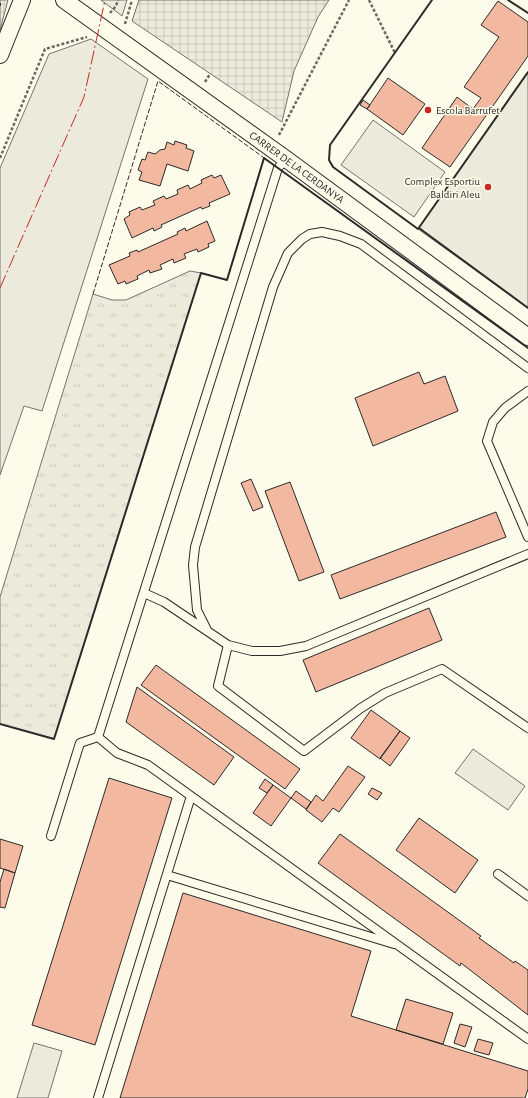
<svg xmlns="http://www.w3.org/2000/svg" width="528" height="1098" viewBox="0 0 528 1098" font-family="'Alegreya Sans',sans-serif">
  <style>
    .grass { fill: url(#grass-tufts); stroke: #74746e }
    .garden { fill: #ecebdb; stroke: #74746e }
    .parking { fill: #eceadb; stroke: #74746e }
    .plaza { fill: url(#plaza-grid); stroke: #74746e }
    .building { fill: #f2b8a0; stroke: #2b2b2b }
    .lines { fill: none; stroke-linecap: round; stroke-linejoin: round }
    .service-casing { stroke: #2b2b2b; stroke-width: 10 }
    .minor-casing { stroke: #2b2b2b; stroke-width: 18 }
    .path { stroke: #6a6964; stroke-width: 2.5; stroke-dasharray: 3 2; stroke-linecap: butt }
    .service { stroke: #fdfbea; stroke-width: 8 }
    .minor { stroke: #fdfbea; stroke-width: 16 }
    .fence { stroke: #2b2b2b; stroke-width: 1; stroke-dasharray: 5 2; stroke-linecap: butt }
    .wall { stroke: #2b2b2b; stroke-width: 2 }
    .power { stroke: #c62828; stroke-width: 1; stroke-dasharray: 14 3 2 3; stroke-linecap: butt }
    .poi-dot { fill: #c62828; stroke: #fdfbea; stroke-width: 1.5 }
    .labels { text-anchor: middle; stroke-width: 3; stroke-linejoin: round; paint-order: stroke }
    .poi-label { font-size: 11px; fill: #2b2b2b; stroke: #fdfbea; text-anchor: start }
    .street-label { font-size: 11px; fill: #2b2b2b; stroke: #fdfbea }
  </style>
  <defs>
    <pattern id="grass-tufts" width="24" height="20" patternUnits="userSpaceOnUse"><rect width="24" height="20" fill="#ecebdb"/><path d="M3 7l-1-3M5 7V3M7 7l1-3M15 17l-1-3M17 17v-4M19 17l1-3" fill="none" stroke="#cbcabc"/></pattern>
    <pattern id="plaza-grid" width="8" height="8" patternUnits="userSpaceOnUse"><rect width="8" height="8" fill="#eceadb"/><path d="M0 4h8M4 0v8" fill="none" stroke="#cbc9bc"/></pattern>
  </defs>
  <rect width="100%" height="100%" fill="#fdfbea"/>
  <!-- grass -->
  <path class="grass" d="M190 271 201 273 54 739 0 724V597L93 294 112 300H126Z"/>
  <!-- garden -->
  <path class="garden" d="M528 72V308L418 229Z
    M373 120 445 172 414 217 341 165Z
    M473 749 525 786 508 810 455 773Z
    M34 1043 62 1051 48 1098H17Z"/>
  <!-- parking -->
  <path class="parking" d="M101 0H127L122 16Z
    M91 39 148 79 42 411 24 406 0 475V168L49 54Z"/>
  <!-- plaza -->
  <path class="plaza" d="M0 0H8L0 30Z
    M139 0H329L318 17 294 71 282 122 132 21Z"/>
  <!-- building -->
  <path class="building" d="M498 1 528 22V56L450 167 422 148 457 97 473 109 481 98 464 87 499 37 481 25Z
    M388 78 425 104 403 135 367 109Z
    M363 100 370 105 367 109 360 105Z
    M175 141 187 145 186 148 194 151 188 171 167 164 160 186 139 180 142 172 138 170 142 159 145 160 148 152 155 154 160 150 165 149 167 142 174 145Z
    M212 175 214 178 221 175 230 194 209 203 210 206 202 209 201 207 161 225 162 227 154 231 153 228 132 238 124 219 130 215 129 212 140 207 142 210 155 205 153 201 164 196 166 199 178 194 177 190 188 185 190 189 202 183 201 180Z
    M207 221 215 241 208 244 209 247 198 252 197 249 184 254 186 258 174 263 173 259 160 265 162 269 150 273 149 270 137 276 138 279 126 284 125 281 118 284 109 265 130 256 129 253 137 250 138 252 178 234 177 232 185 228 186 231Z
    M419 372 424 384 445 376 458 411 373 446 355 398Z
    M251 479 263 507 253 511 241 483Z
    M290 482 324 572 299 581 265 491Z
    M496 512 506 537 340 599 331 575Z
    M429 608 442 640 316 692 303 660Z
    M156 665 300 769 285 789 141 685Z
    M137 687 234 757 214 785 126 722Z
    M371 710 400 731 380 759 351 738Z
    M400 731 410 738 390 766 380 758Z
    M348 766 365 777 339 812 333 808 322 822 306 810 316 795 323 801Z
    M109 778 172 798 95 1045 32 1025Z
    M265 779 273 785 267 793 259 788Z
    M273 785 291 798 271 826 253 813Z
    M372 788 382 793 377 800 368 794Z
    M296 791 311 802 306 809 291 798Z
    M419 818 478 860 455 893 396 850Z
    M340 834 481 936 479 938 514 963 515 961 528 970V1015L461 963 460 966 318 863Z
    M0 839 23 846 15 873 0 868Z
    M4 869 15 873 5 908 0 907V882Z
    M183 893 371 951 351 1016 528 1071V1089L525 1098H120Z
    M406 999 453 1013 443 1044 396 1030Z
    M460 1024 472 1027 465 1047 454 1043Z
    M478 1039 493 1043 489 1055 474 1051Z"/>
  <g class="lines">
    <defs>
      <path id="service" d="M528 391 505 408 493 422 487 441 528 537
        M144 593 164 602 228 645 252 651H280L306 646 528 554
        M207 630 197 610 193 565 195 547 273 287 288 253 302 239 310 234 322 232 340 236 361 244 528 368
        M228 645 218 686 304 751 361 708 385 693 442 669 528 728
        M98 737 117 753 148 765 528 1039
        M51 836 80 743 98 737 278 168 286 159
        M498 874 528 896
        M167 875 394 944
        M98 1098 191 796"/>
      <path id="minor" d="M64 0 286 159 528 337
        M0 55 22 0"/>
    </defs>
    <!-- service casing -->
    <use href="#service" class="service-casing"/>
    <!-- minor casing -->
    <use href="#minor" class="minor-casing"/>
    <!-- path -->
    <path class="path" d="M369 0 395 53
      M110 13 116 6 118 0
      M125 24 132 0
      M205 82 210 74
      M279 135 349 0
      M0 158 45 49 87 37"/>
    <!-- service -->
    <use href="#service" class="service"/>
    <!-- minor -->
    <use href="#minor" class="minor"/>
    <!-- fence -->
    <path class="fence" d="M227 280 264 158
      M93 294 158 81 289 176"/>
    <!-- wall -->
    <path class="wall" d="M432 0 330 145 329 160 333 167 418 229 528 72
      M508 0 528 13
      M0 4V5
      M419 228 528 308
      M0 724 54 739 201 273 227 280 264 158 528 348"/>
    <!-- power -->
    <path class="power" d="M0 288 84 97 105 0"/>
  </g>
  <!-- markers -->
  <g class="poi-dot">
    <circle cx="428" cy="110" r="4"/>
    <circle cx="488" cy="187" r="4"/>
  </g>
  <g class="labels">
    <!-- poi labels -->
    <g class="poi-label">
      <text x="436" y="114">Escola Barrufet</text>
      <text x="480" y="185" text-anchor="end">Complex Esportiu<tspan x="480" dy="13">Baldiri Aleu</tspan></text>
    </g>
    <!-- street labels -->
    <g class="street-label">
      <text transform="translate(297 167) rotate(36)" y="4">CARRER DE LA CERDANYA</text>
    </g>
  </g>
</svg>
